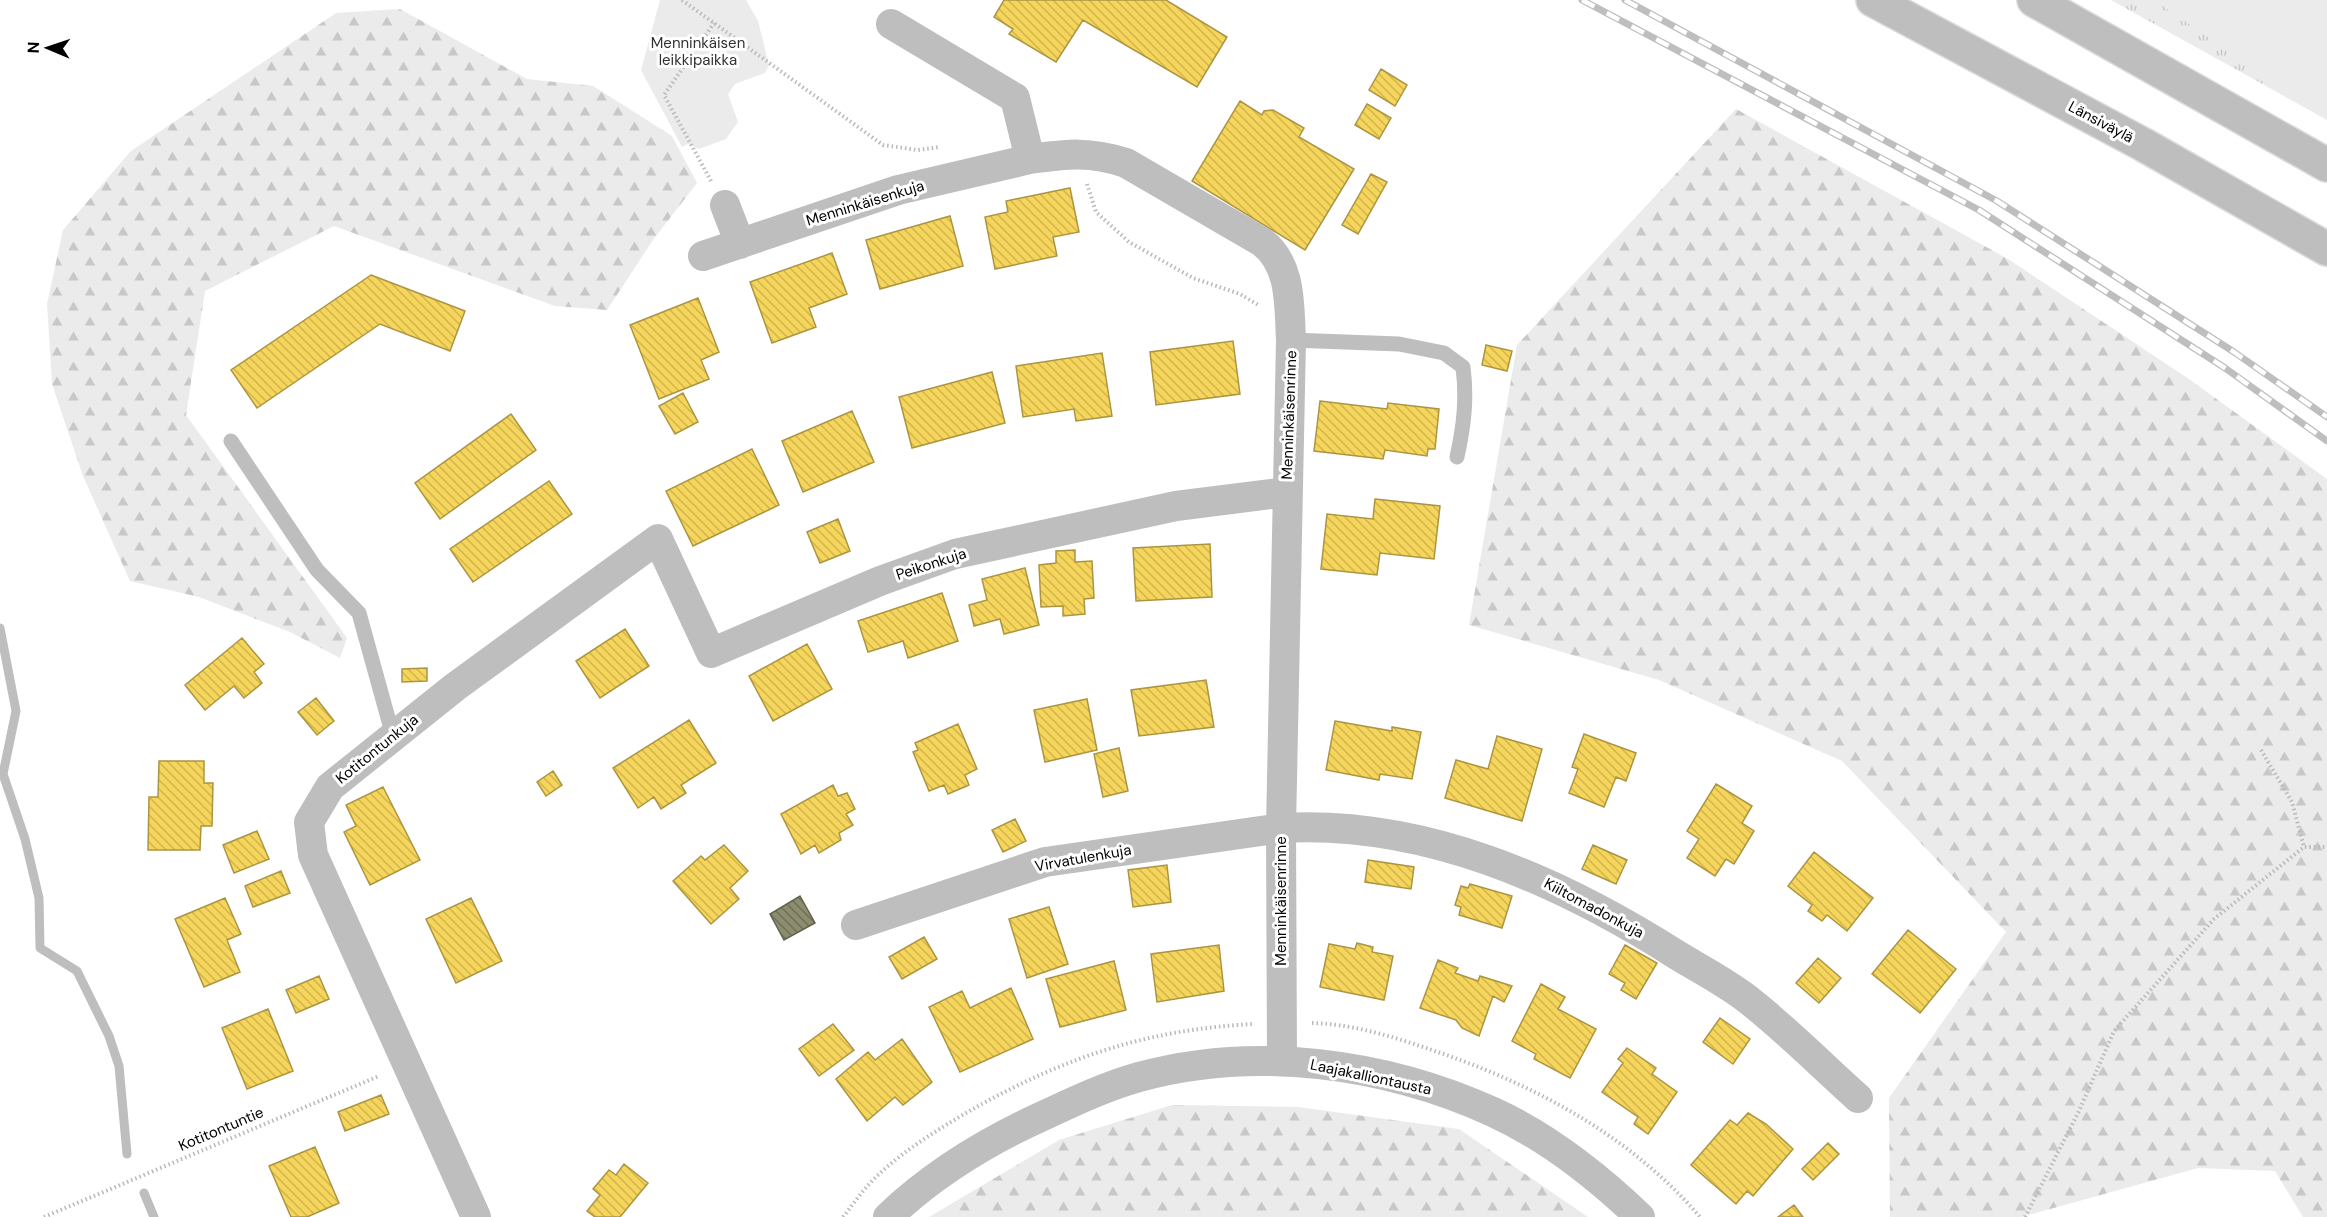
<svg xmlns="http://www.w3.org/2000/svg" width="2327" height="1217" viewBox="0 0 2327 1217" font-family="'DM Sans',sans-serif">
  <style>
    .grass { fill: url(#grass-tufts) }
    .forest { fill: url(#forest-firs) }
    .green { fill: #ebebeb }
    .homes { fill: url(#homes-back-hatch); stroke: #ac9540; stroke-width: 1.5 }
    .industry { fill: url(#industry-back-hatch); stroke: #62624d; stroke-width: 1.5 }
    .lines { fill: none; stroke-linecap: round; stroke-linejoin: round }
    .stream { stroke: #bebebe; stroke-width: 9 }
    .motorway-casing { stroke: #dbdbdb; stroke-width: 36 }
    .path { stroke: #b9b9b9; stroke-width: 4; stroke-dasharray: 1.5 3; stroke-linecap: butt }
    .service { stroke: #bebebe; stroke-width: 15 }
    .minor { stroke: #bebebe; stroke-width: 30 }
    .motorway { stroke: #bebebe; stroke-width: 33 }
    .rail-casing { stroke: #bebebe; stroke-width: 7 }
    .rail { stroke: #fff; stroke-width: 4.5; stroke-dasharray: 14; stroke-linecap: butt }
    .labels { text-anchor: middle; stroke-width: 6; stroke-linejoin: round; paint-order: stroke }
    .park-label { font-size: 15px; fill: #323232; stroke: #fff }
    .street-label { font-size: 15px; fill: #000; stroke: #fff }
  </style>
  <defs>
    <pattern id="grass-tufts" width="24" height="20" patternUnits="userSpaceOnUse" patternTransform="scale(1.5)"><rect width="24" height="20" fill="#ebebeb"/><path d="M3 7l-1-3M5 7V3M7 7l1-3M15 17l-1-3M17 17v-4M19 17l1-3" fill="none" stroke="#c8c8c8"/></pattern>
    <pattern id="forest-firs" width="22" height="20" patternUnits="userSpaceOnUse" patternTransform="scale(1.5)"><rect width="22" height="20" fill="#ebebeb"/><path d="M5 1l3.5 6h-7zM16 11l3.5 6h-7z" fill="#c8c8c8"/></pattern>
    <pattern id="homes-back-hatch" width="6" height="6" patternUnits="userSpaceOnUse" patternTransform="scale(1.5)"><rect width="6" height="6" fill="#f6d55c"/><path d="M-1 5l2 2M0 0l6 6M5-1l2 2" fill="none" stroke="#d1b54e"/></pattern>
    <pattern id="industry-back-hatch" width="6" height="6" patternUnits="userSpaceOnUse" patternTransform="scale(1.5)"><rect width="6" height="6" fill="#8c8c6e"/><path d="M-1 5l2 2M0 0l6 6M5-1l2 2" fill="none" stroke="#707058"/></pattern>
  </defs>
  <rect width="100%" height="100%" fill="#fff"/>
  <!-- grass -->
  <path class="grass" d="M2111 0H2240L2327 49V120Z"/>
  <!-- forest -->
  <path class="forest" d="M400 9 527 79 593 86 672 136 697 183 653 240 607 310 555 306 334 226 205 291 186 415 347 638 340 658 290 632 199 597 130 581 83 476 52 384 47 304 63 230 131 151 336 13Z
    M1736 109 2008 259 2189 379 2327 479V1217H2303L2275 1171 2198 1168 2021 1217H1890L1889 1098 2006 932 1842 761 1659 680 1469 625 1517 345Z
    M1172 1105 1298 1107 1459 1129 1588 1217H929L1059 1140Z"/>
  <!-- green -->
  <path class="green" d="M660 0H746L758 21 769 65 765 73 735 84 728 94 738 122 726 139 699 149 688 144 682 147 641 70Z
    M2154 0H2327V118Z"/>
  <!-- homes -->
  <path class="homes" d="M1004 0H1166L1227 37 1197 87 1083 20 1056 62 1009 34 1013 29 994 17Z
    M1381 69 1407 85 1395 106 1369 90Z
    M1240 101 1262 115 1264 111 1273 110 1304 128 1299 137 1354 169 1305 250 1192 181Z
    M1367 104 1391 118 1379 139 1355 125Z
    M1371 174 1387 182 1358 234 1342 225Z
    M1070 188 1079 232 1053 237 1057 256 995 269 985 217 1008 212 1006 201Z
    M950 216 963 266 880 289 866 240Z
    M832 253 847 294 809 308 816 327 772 343 750 282Z
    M371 275 465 311 450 351 380 324 257 408 231 370Z
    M698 298 719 352 701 360 709 379 659 399 630 325Z
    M1233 341 1240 394 1156 405 1150 352Z
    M1486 345 1512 351 1507 371 1482 365Z
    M1102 353 1112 416 1076 421 1074 409 1023 417 1016 366Z
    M992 372 1005 423 912 448 899 397Z
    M683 393 698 422 675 434 659 406Z
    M1320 401 1387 409 1388 403 1439 409 1435 449H1428L1427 456 1385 450 1383 459 1314 451Z
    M852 411 874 462 803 492 782 441Z
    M511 414 536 450 440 519 415 483Z
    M752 449 779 505 693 546 666 491Z
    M549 481 572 514 473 582 450 549Z
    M1375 499 1440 506 1434 559 1380 553 1377 575 1321 569 1327 514 1373 519Z
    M838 519 850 551 820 563 807 532Z
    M1210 544 1212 597 1136 601 1133 548Z
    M1075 550V562L1092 561 1094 598 1084 599 1085 614 1063 616V606L1041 607 1039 565 1056 563V551Z
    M1025 568 1039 625 1004 634 1000 619 974 626 969 605 987 600 982 579Z
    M942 593 958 641 908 658 903 641 868 652 858 621Z
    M625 629 649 666 600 698 576 661Z
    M242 638 264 664 254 672 262 683 244 698 234 686 205 710 185 685Z
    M807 644 832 689 773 721 749 676Z
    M427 668V681L402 682V669Z
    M1206 680 1214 727 1139 736 1131 690Z
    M316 698 334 721 317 735 298 712Z
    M1087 699 1097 750 1045 762 1034 710Z
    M689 720 716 763 681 785 686 793 661 809 654 797 638 808 613 768Z
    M1335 721 1392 731V727L1421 732 1412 779 1380 774 1379 780 1326 770Z
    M958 724 977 769 965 775 969 785 948 794 944 785 929 791 913 752 918 750 915 743Z
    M1584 734 1636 753 1626 781 1616 777 1604 807 1569 793 1578 769 1572 767Z
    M1497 736 1542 749 1522 821 1445 798 1456 760 1488 769Z
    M1119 748 1128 791 1103 797 1094 754Z
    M159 761H204V783H213L212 826H201L200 850H148L149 797H158Z
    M553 771 562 785 546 796 537 782Z
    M1716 784 1752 806 1742 823 1754 831 1734 864 1726 859 1715 876 1687 858 1699 839 1687 831Z
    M833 785 838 796 847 793 855 809 846 814 853 825 839 833 841 840 819 853 815 845 801 854 781 814Z
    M383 787 420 860 370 885 344 832 356 826 346 805Z
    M1015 819 1026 841 1003 852 992 830Z
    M257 831 269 859 234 873 223 845Z
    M724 845 748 871 730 888 739 899 711 924 673 881 701 856 705 860Z
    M1593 845 1627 860 1616 884 1582 869Z
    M1814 852 1873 898 1847 931 1827 915 1822 921 1808 911 1812 905 1788 886Z
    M1368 860 1414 867 1411 889 1365 882Z
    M1167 865 1171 902 1133 907 1128 870Z
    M281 871 290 893 253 907 245 886Z
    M1470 884 1512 896 1502 928 1459 915 1461 907 1455 905 1461 886 1468 888Z
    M225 898 241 934 227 940 240 972 204 987 175 919Z
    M471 898 502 961 456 983 426 919Z
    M1049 907 1068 964 1027 978 1009 919Z
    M1908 930 1956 969 1920 1013 1872 974Z
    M924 937 937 959 902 979 889 957Z
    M1357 943 1373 947 1372 952 1393 956 1384 1000 1320 987 1329 944 1355 949Z
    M1219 945 1224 991 1157 1002 1151 954Z
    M1625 945 1657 963 1636 999 1621 990 1625 983 1609 974Z
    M1818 958 1841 978 1819 1003 1796 983Z
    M1438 960 1458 968 1455 973 1478 981 1480 976 1512 986 1504 1002 1493 996 1479 1036 1462 1028 1456 1020 1420 1008Z
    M1114 961 1126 1010 1060 1027 1046 979Z
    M319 976 329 999 296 1013 286 990Z
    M1541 984 1565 997 1558 1009 1596 1029 1570 1078 1534 1059 1536 1054 1512 1041Z
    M1011 988 1033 1039 960 1072 929 1007 962 991 970 1008Z
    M268 1009 293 1071 247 1089 222 1028Z
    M1720 1018 1750 1039 1733 1064 1703 1042Z
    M833 1024 854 1050 819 1076 799 1049Z
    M902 1039 932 1082 903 1105 895 1097 867 1121 836 1079 868 1052 875 1060Z
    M1627 1048 1656 1068 1652 1074 1677 1092 1648 1134 1634 1124 1638 1117 1602 1092 1623 1063 1618 1059Z
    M381 1095 389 1114 345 1131 338 1112Z
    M1748 1113 1766 1124 1793 1149 1753 1196 1747 1191 1736 1204 1691 1165 1730 1120 1737 1125Z
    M1828 1143 1839 1154 1813 1180 1802 1169Z
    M315 1147 339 1203 307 1217H291L269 1166Z
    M624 1164 648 1183 620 1217H595L587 1211 600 1195 593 1189 609 1170 616 1175Z
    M1794 1205 1803 1217H1778Z"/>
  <!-- industry -->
  <path class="industry" d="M800 896 815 923 784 940 770 914Z"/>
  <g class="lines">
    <!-- stream -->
    <path class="stream" d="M0 628 16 711 3 774 25 839 39 898 40 948 77 971 109 1036 119 1066 127 1154
      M144 1193 154 1217"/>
    <defs>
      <path id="motorway" d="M1873 0 2144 145 2327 249
        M2034 0 2327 165"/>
    </defs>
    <!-- motorway casing -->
    <use href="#motorway" class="motorway-casing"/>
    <!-- path -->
    <path class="path" d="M682 0 883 145 918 150 940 147
      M711 181 664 95 714 23
      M1087 184 1096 212 1129 242 1193 278 1240 294 1260 306
      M2261 750 2292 802 2304 847
      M1312 1023C1353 1024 1394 1037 1432 1050 1533 1084 1630 1135 1700 1217
      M44 1217 379 1076
      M843 1217C854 1203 865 1187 878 1175 908 1147 945 1125 980 1105 1069 1056 1151 1029 1254 1024
      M2025 1217 2079 1111 2114 1031 2214 919 2304 847H2327"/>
    <!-- service -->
    <path class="service" d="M1291 340 1399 344 1444 353 1463 367C1467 399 1464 425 1457 457
      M231 441 317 570 359 613 393 736"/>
    <!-- minor -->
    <path class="minor" d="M891 24 1015 98 1030 159C1067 154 1090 151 1126 163L1262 242C1292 265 1289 305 1291 340L1281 828 1282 1060
      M725 205 740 244
      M703 256 898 190 1030 159
      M856 925 1045 862 1281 828C1424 820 1559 880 1677 955 1700 969 1725 982 1746 998 1786 1029 1821 1065 1858 1098
      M476 1217 313 855 309 822 330 787 455 687 658 539 711 653 880 581 955 554 1176 506 1286 492
      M888 1217C934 1173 989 1140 1047 1114 1077 1100 1107 1086 1139 1077 1255 1045 1385 1063 1493 1112 1548 1137 1597 1176 1640 1217"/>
    <!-- motorway -->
    <use href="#motorway" class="motorway"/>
    <defs>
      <path id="rail" d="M1582 0 1979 210 2225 368 2327 441
        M1625 0 1997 201 2234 352 2327 417"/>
    </defs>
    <!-- rail casing -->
    <use href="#rail" class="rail-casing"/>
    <!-- rail -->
    <use href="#rail" class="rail"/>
  </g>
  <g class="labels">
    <!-- park labels -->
    <g class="park-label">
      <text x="698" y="48">Menninkäisen<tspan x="698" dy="17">leikkipaikka</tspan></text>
    </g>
    <!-- street labels -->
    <g class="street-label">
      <text transform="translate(2101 122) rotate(28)" y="5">Länsiväylä</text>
      <text transform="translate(865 203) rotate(-17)" y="5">Menninkäisenkuja</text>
      <text transform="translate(1289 415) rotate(-88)" y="5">Menninkäisenrinne</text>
      <text transform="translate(931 564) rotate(-18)" y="5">Peikonkuja</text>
      <text transform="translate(377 749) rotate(-39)" y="5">Kotitontunkuja</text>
      <text transform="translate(1083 858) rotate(-10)" y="5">Virvatulenkuja</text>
      <text transform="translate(1281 901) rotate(-90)" y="5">Menninkäisenrinne</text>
      <text transform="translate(1594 908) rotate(28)" y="5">Kiiltomadonkuja</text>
      <text transform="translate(1371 1077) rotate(12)" y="5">Laajakalliontausta</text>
      <text transform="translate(221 1129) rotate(-23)" y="5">Kotitontuntie</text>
    </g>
  </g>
  <!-- north arrow -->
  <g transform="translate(48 48) rotate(272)" stroke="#ffffff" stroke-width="4.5" paint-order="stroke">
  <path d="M0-4.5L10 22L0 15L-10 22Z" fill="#000000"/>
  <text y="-9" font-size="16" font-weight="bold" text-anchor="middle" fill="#000000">N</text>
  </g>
</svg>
